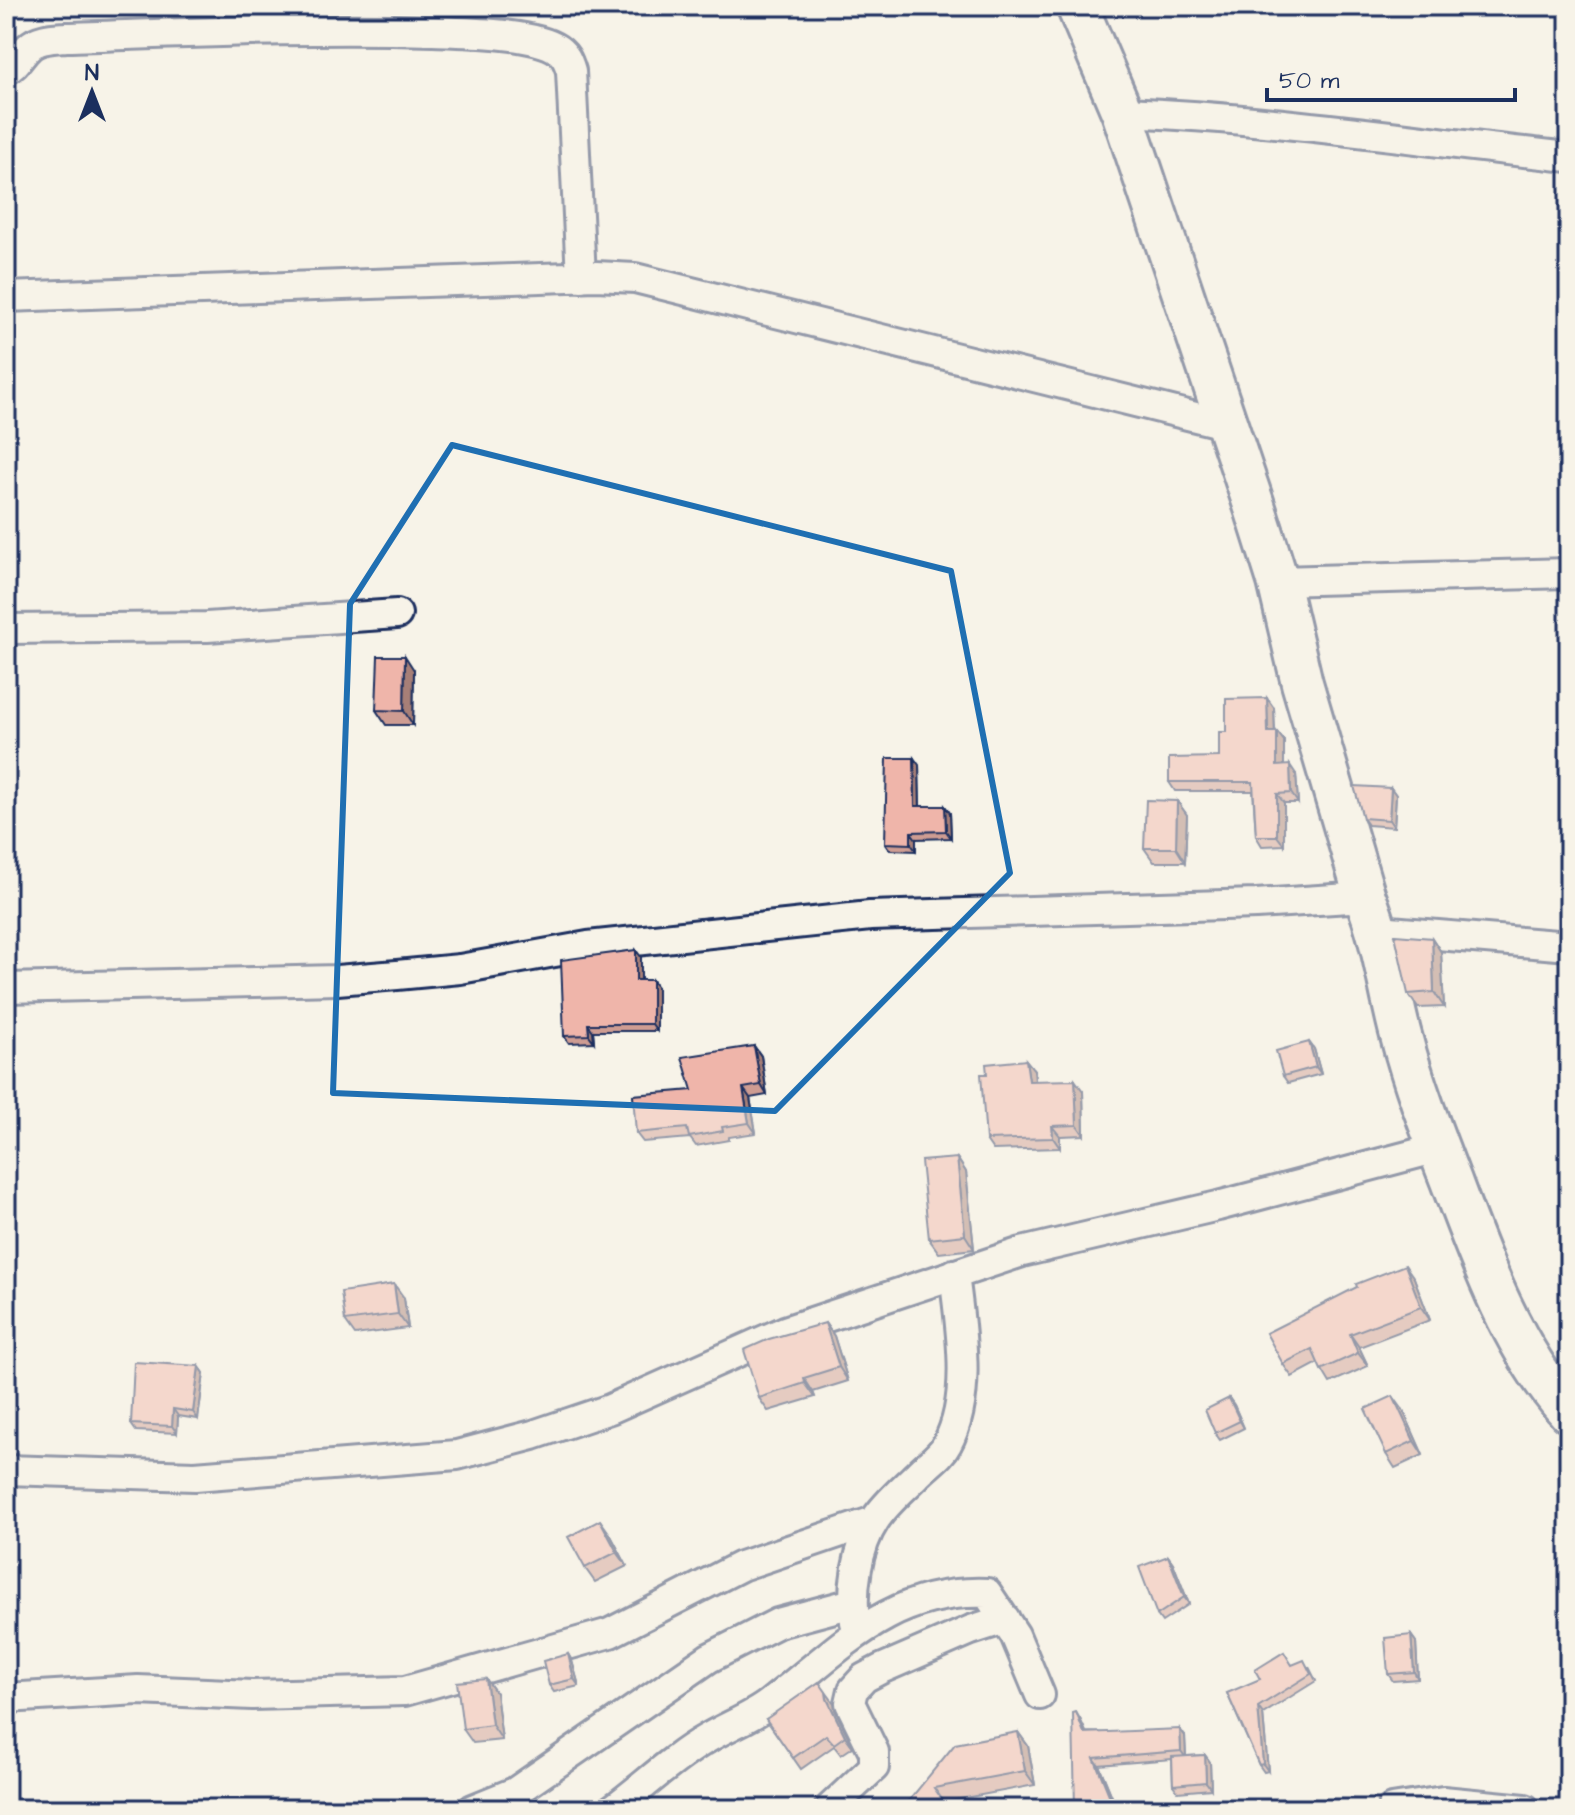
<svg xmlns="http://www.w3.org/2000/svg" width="1575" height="1815" viewBox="0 0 1575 1815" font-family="'Architects Daughter',sans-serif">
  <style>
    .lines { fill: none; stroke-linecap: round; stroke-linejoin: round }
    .street-casing { stroke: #1b2f5e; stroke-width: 34 }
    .secondary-casing { stroke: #1b2f5e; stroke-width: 46 }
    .street { stroke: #f7f3e8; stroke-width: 28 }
    .secondary { stroke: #f7f3e8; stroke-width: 40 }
    .wall { fill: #ce9c92; stroke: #1b2f5e; stroke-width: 2 }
    .shaded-wall { fill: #a77f77; stroke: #1b2f5e; stroke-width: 2 }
    .building { fill: #efb5aa; stroke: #1b2f5e; stroke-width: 2 }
    .marked { fill: none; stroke: #1f6fb2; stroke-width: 6; stroke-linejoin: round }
  </style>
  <rect width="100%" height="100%" fill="#f7f3e8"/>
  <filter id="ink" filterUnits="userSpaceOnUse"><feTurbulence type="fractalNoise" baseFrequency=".0125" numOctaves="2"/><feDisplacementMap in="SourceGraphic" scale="16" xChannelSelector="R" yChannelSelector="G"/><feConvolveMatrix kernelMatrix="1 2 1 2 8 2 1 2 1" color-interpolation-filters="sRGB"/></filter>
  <g filter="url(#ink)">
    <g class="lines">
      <defs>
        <path id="street" d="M6 70C17 65 20 55 29 47 38 38 54 38 66 37 188 33 311 27 433 31 465 32 527 33 554 47 565 53 568 61 571 71L581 277
          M1122 112C1272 118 1420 141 1569 157
          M6 297 596 276 635 278 1228 425
          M1278 581 1569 573
          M6 629 207 627 397 614
          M1378 930 1569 946
          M6 988 337 980 397 975 460 969 588 946 870 916 1256 904 1365 897
          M6 1470 195 1476 457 1455 533 1435 610 1409 785 1331 1022 1252 1218 1206 1438 1148
          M855 1622C851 1590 857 1547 875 1520 886 1503 903 1489 917 1475 926 1465 941 1456 947 1444 973 1397 960 1325 954 1274
          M6 1698 138 1690 252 1695 405 1691 610 1633 741 1566 874 1521
          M473 1809 515 1792 709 1658 778 1623 853 1603
          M613 1809C644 1786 673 1758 706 1739 727 1726 751 1718 770 1703 841 1648 890 1589 987 1593L1015 1635 1040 1695
          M829 1809 874 1767V1752L850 1703 853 1690 864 1678 881 1669 971 1630 1005 1619
          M1392 1809 1443 1801 1525 1809"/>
        <path id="secondary" d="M1077 6 1122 112 1255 508 1278 581 1302 683 1365 897C1383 941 1388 986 1400 1032 1413 1083 1432 1132 1451 1181 1480 1259 1513 1350 1569 1412"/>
      </defs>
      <!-- street casing -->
      <use href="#street" class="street-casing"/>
      <!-- secondary casing -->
      <use href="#secondary" class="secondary-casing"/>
      <!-- street -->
      <use href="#street" class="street"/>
      <!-- secondary -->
      <use href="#secondary" class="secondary"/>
    </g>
    <!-- wall -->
    <path class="wall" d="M414 670 413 725H386L376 710Z
      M1274 708 1275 732H1277L1284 741V765L1296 774 1298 803H1284V845L1262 846 1256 836 1253 791H1175L1169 782 1219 757 1226 732Z
      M919 765 920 806H945L950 813 951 838 916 839V851L890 850 885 843Z
      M1391 788 1396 795 1394 827 1368 825 1363 818Z
      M1177 801 1187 815 1185 862H1154L1144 848Z
      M1432 938 1441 952 1444 1007 1418 1008 1408 994Z
      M641 957V980L657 987V1031H593L594 1042 569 1043 564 1036Z
      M1309 1042 1314 1049 1321 1074 1288 1083 1283 1076Z
      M754 1046 761 1056 767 1095 750 1098 756 1133 729 1137V1140L696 1146 690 1138 643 1142 636 1133 692 1090Z
      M1026 1060 1034 1070 1035 1081 1083 1091 1084 1135 1060 1136V1148L993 1150 986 1140 987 1074Z
      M957 1158 966 1172 974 1249 939 1253 929 1239Z
      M1414 1278 1430 1320 1359 1347 1368 1366 1330 1383 1318 1363 1292 1377 1283 1364Z
      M404 1298 408 1328 355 1335 345 1321Z
      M825 1323 834 1336 848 1381 813 1392 815 1397 768 1411 759 1398Z
      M199 1366 204 1373 198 1419 178 1416 177 1433 136 1431 131 1424Z
      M1229 1398 1234 1405 1244 1428 1220 1440 1215 1433Z
      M1403 1410 1423 1455 1395 1468 1386 1454Z
      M610 1534 627 1566 595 1582 585 1568Z
      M1168 1556 1173 1563 1189 1604 1162 1622 1157 1615Z
      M1411 1635 1416 1642 1418 1679 1393 1681 1388 1674Z
      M568 1654 572 1661 579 1686 554 1692 549 1685Z
      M1309 1667 1316 1681 1263 1714 1268 1771 1264 1772 1259 1765 1227 1693Z
      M486 1679 496 1693 502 1740 473 1743 463 1729Z
      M834 1703 835 1710 853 1747 841 1755 834 1746 801 1769 766 1719Z
      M1080 1719 1086 1732 1185 1736 1186 1756 1205 1755 1210 1762 1211 1789 1178 1792 1173 1785 1172 1759 1099 1765 1117 1809H1075Z
      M1018 1732 1028 1746 1035 1785 944 1802 907 1803Z"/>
    <!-- shaded-wall -->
    <path class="shaded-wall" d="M405 656 414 670 413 725 404 711Z
      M1267 698 1274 708 1275 741 1268 732Z
      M1277 732 1284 741V775L1277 766Z
      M914 758 919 765 920 813 915 806Z
      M1290 765 1296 774 1298 803 1291 793Z
      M1391 788 1396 795 1394 827 1389 820Z
      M1277 794 1284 803V845L1277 836Z
      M1177 801 1187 815 1185 862 1176 848Z
      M945 806 950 813 951 838 946 831Z
      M911 832 916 839V851L911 844Z
      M1432 938 1441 952 1444 1007 1434 992Z
      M636 950 641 957V987L636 980Z
      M652 980 657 987V1031L652 1024Z
      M588 1024 593 1031 594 1042 589 1035Z
      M1309 1042 1314 1049 1321 1074 1316 1067Z
      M754 1046 761 1056 767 1095 761 1085Z
      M1026 1060 1034 1070 1036 1092 1029 1081Z
      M1075 1080 1083 1091 1084 1135 1077 1125Z
      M743 1088 750 1098 756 1133 749 1123Z
      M1052 1126 1060 1136V1148L1053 1138Z
      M957 1158 966 1172 974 1249 965 1235Z
      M1405 1265 1414 1278 1430 1320 1421 1307Z
      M394 1284 404 1298 408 1328 398 1314Z
      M825 1323 834 1336 848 1381 839 1367Z
      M1350 1334 1359 1347 1368 1366 1358 1353Z
      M199 1366 204 1373 198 1419 193 1412Z
      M804 1378 813 1392 815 1397 805 1383Z
      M1393 1396 1403 1410 1423 1455 1414 1441Z
      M1229 1398 1234 1405 1244 1428 1240 1421Z
      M173 1409 178 1416 177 1433 172 1426Z
      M600 1520 610 1534 627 1566 617 1552Z
      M1168 1556 1173 1563 1189 1604 1184 1597Z
      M1411 1635 1416 1642 1418 1679 1414 1672Z
      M568 1654 572 1661 579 1686 574 1679Z
      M486 1679 496 1693 502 1740 492 1725Z
      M826 1692 834 1703 835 1710 853 1747 845 1736 827 1699Z
      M1258 1707 1263 1714 1268 1771 1263 1764Z
      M1076 1712 1080 1719 1089 1740 1084 1733Z
      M1180 1729 1185 1736 1186 1758 1181 1751Z
      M1018 1732 1028 1746 1035 1785 1025 1771Z
      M1205 1755 1210 1762 1211 1789 1206 1782Z
      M1094 1758 1099 1765 1117 1809 1114 1807Z"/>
    <!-- building -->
    <path class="building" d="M378 656H405L404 711 376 710Z
      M1267 698 1268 732H1277V766L1290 765 1291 793 1277 794V836H1256L1253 782H1169V758L1219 757V732H1226V699Z
      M887 758H914L915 806H945L946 831 911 832V844L885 843Z
      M1354 786 1391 788 1389 820 1363 818Z
      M1146 800 1177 801 1176 848H1144Z
      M1395 935 1432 938 1434 992 1408 994Z
      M636 950V980H652V1024H588L589 1035 564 1036 561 960Z
      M1309 1042 1316 1067 1283 1076 1276 1051Z
      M754 1046 761 1085 743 1088 749 1123 722 1127 723 1131 689 1137 687 1128 636 1133 633 1095 692 1090 682 1057Z
      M1026 1060 1029 1081 1075 1080 1077 1125 1052 1126 1053 1138 986 1140 981 1074H987L986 1064Z
      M957 1158 965 1235 929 1239 921 1161Z
      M1405 1265 1421 1307 1350 1334 1358 1353 1321 1370 1312 1349 1283 1364 1266 1333 1357 1287 1356 1284Z
      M394 1284 398 1314 345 1321 341 1292Z
      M825 1323 839 1367 804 1378 805 1383 759 1398 744 1350 769 1339Z
      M134 1362 199 1366 193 1412 173 1409 172 1426 131 1424Z
      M1393 1396 1414 1441 1386 1454 1365 1409Z
      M1229 1398 1240 1421 1215 1433 1205 1410Z
      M600 1520 617 1552 585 1568 568 1537Z
      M1168 1556 1184 1597 1157 1615 1139 1567Z
      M1411 1635 1414 1672 1388 1674 1385 1638Z
      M1284 1652 1292 1665 1304 1660 1311 1674 1258 1707 1263 1764 1259 1765 1227 1693 1260 1679 1255 1670Z
      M568 1654 574 1679 549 1685 543 1661Z
      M486 1679 492 1725 463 1729 457 1682Z
      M819 1682 826 1692 827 1699 845 1736 834 1744 826 1735 793 1758 766 1719Z
      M1076 1712 1084 1733 1180 1729 1181 1751 1094 1758 1114 1807 1109 1809H1075L1073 1713Z
      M1018 1732 1025 1771 934 1788 949 1809H912L907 1803 955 1744Z
      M1205 1755 1206 1782 1173 1785 1172 1757Z"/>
  </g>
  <!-- marked area -->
  <path d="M0 0H1575V1815H0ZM452 445 951 571 1010 873 775 1111 333 1093 350 604Z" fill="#f7f3e8" fill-opacity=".55" fill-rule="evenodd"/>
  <path class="marked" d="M452 445 951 571 1010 873 775 1111 333 1093 350 604Z"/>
  <!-- margin -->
  <rect width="1575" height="1815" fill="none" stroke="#f7f3e8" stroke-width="32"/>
  <rect x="16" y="16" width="1543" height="1783" fill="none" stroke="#1b2f5e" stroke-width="3" filter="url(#ink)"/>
  <!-- north arrow -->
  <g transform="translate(92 92)" stroke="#f7f3e8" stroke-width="6" paint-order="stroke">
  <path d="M0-6L14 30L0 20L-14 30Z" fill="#1b2f5e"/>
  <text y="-12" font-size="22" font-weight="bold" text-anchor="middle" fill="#1b2f5e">N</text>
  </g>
  <!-- scale -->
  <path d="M1267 88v12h248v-12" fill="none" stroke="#1b2f5e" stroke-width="4"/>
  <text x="1279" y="88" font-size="24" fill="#1b2f5e" stroke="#f7f3e8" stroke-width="6" paint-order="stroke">50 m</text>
</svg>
